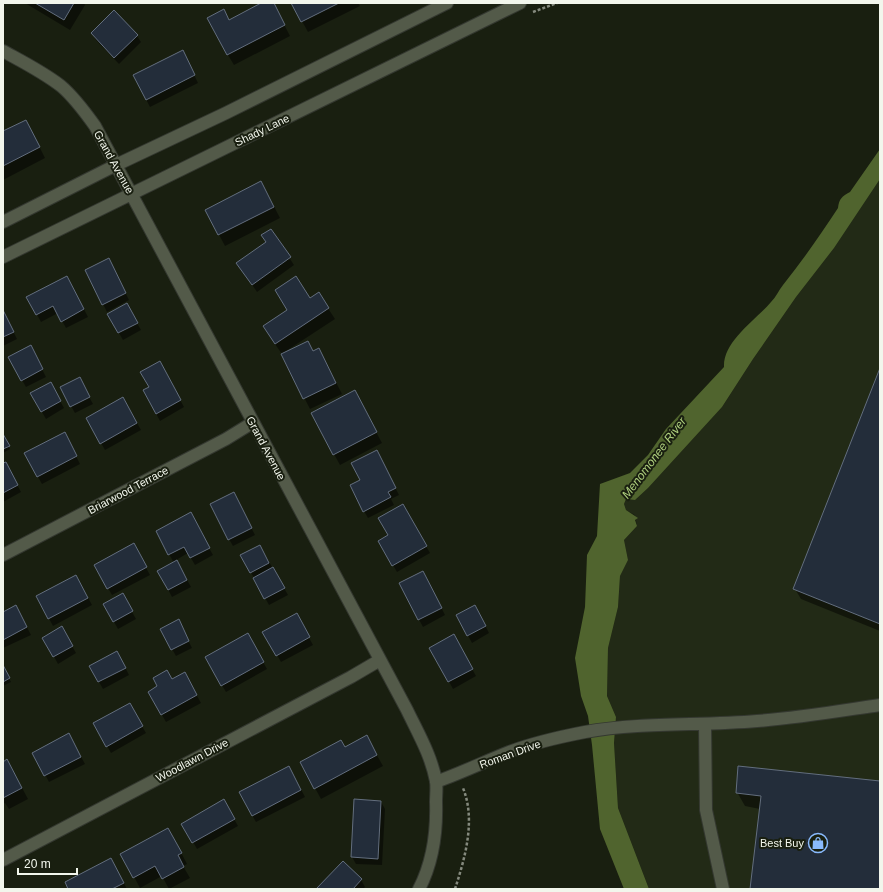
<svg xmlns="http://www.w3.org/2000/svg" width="883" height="892" viewBox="0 0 883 892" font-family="Helvetica,sans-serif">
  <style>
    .built { fill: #222a16 }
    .water { fill: #50642e }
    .shadow { fill: #0007 }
    .building { fill: #232d3a; stroke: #636e7e }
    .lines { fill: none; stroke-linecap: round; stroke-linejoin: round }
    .minor-casing { stroke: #343830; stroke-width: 14 }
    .path { stroke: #858a7e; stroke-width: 2.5; stroke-dasharray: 3 2; stroke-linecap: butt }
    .minor { stroke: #535a49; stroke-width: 12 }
    .labels { text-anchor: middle; stroke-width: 4; stroke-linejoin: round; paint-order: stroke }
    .street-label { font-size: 11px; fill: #f2f6ec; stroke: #191f10 }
    .poi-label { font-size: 11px; fill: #f2f6ec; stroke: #191f10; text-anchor: end }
    .water-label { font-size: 12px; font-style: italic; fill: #afd07e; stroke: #191f10 }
  </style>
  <rect width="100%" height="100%" fill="#191f10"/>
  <!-- built -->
  <path class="built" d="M880 179V889H649L618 808 614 743 616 717 607 696 608 648 618 607 620 576 628 560 624 540 637 526 635 515 626 510 624 504 626 499 635 500 648 488 722 407 753 359 796 297 834 248Z"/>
  <!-- water -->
  <path class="water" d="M880 149V179L834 248 796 297 753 359 722 407 648 488 635 500 626 499 624 504 626 510 638 518 635 520 637 526 624 540 628 560 620 576 618 607 608 648 607 696 616 717 614 743 618 808 649 889H624L600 829 592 745 588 716 581 696 575 658 585 607 587 555 597 536 600 484 630 473 648 455 666 429 724 367C723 341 756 320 771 302 776 297 779 290 783 285 803 260 821 234 838 208 839 199 842 196 850 192Z"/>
  <!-- shadow -->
  <path class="shadow" d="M25 3H84L85 5 70 30Z
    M263 3H273L290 36 234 65 228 55 229 21Z
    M292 3H358L360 6 308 32Z
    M92 33 137 36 141 42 119 64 96 40Z
    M186 58 198 83 150 107 134 76Z
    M3 132H32L45 158 3 180Z
    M267 193 280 218 225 246 206 210Z
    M271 230 294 265 257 292 242 270 267 242Z
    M112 266 129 300 107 312 86 270Z
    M71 284 88 317 66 328 58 313 41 322 28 298Z
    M318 293 335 319 283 353 284 354 313 352 319 349 342 394 310 409 282 354 270 337 309 299Z
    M126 304 141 330 123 340 108 314Z
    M3 311 17 339 3 346Z
    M34 353 46 377 26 387 22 380Z
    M160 363 184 407 160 421 144 391 150 388Z
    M880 371V631L801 599 795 589Z
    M50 383 64 408 46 419 31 393Z
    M83 386 93 404 75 413 71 406Z
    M123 398 141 430 105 450 87 418Z
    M360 402 382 443 340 465 334 454Z
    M3 436 10 449 3 453Z
    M68 440 80 464 42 484 38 477Z
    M380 458 399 495 391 499 394 505 368 518 364 511 361 480Z
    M3 464 9 470 21 492 3 502Z
    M237 500 255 535 233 546 229 539Z
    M403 506 430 553 397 572 379 541 389 535Z
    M190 514 213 555 195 565 188 553 176 560 191 587 172 597 159 572 174 563 157 532Z
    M133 544 150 575 112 595 95 565Z
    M264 553 288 595 269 605 242 556Z
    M427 579 445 615 423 627 400 584Z
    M80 583 92 605 53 626 37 596Z
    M122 594 136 619 118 629 104 604Z
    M3 613 20 614 31 635 3 648Z
    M479 613 489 633 472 643 457 615Z
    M296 614 313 645 281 662 264 632Z
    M62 628 76 653 58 664 44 638Z
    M182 628 192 648 176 656 172 649Z
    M247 634 267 669 226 692 206 658Z
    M454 636 476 676 453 689 431 648Z
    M121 659 129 675 103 689 90 666Z
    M3 667 11 682 3 686Z
    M184 673 201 703 166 722 149 692Z
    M129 704 146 733 111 753 95 724Z
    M366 736 383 766 321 799 315 788Z
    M73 742 85 764 49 782 34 753Z
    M3 763 13 771 28 799 9 809 5 803 3 804Z
    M293 774 305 797 256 822 252 815Z
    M880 782V889H751L760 809 745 806 737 792Z
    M224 801 238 826 197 849 183 824Z
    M381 802 385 809 382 865 356 864 352 857Z
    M174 839 187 864 183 866 190 878 169 889 162 876 140 888 122 854Z
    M343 862 361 880 365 887 363 889H318Z
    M115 867 127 889H70Z"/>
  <!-- building -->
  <path class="building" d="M35 3H74L64 20Z
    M261 3H274L285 25 227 55 207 18 224 9 229 20Z
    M291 3H339L301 22Z
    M114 10 138 35 114 58 91 33Z
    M183 50 195 75 146 100 133 75Z
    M26 120 40 147 3 166V131Z
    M261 181 274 207 218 235 205 210Z
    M271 229 291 257 252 285 236 263 266 242 261 235Z
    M109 258 126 293 102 305 85 270Z
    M67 276 84 309 61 322 53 306 36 315 26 297Z
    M296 276 310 298 319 292 329 308 275 344 263 326 287 310 275 290Z
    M127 303 138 323 118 333 107 314Z
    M3 310 14 332 3 337Z
    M308 341 313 351 319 348 336 383 303 399 281 354Z
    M31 345 43 369 21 381 8 357Z
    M160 361 181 400 156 414 143 390 149 387 140 372Z
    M880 368V624L793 589Z
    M80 377 90 397 70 407 60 387Z
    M51 382 61 401 41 412 30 393Z
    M355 390 377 432 333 455 311 413Z
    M123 397 137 423 100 444 86 418Z
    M65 432 77 456 37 477 24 453Z
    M3 434 10 446 3 449Z
    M377 450 396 488 388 492 391 497 363 512 350 485 360 480 351 463Z
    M6 462 18 485 3 493V463Z
    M234 492 252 528 228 540 210 504Z
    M403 504 427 546 392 566 378 541 388 535 378 518Z
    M191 512 210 548 190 558 184 547 168 555 156 531Z
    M134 543 147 567 107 589 94 565Z
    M260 545 269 563 250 573 240 555Z
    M177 560 187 580 168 590 157 571Z
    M273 567 285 588 264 599 253 578Z
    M423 571 442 608 418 620 399 583Z
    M76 575 88 598 48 619 36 596Z
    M123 593 133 611 113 622 103 604Z
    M16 605 27 627 3 640V612Z
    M475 605 486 626 467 636 456 615Z
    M297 613 310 637 276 656 262 632Z
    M179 619 189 641 171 650 160 629Z
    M62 626 73 646 53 657 42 638Z
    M248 633 264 662 221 686 205 657Z
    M454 634 473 669 448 682 429 648Z
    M117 651 126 668 98 682 89 666Z
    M3 665 10 678 3 682Z
    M167 670 172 679 185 672 197 695 161 715 148 692 157 686 153 678Z
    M130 703 143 726 106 747 93 723Z
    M69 733 81 757 44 776 32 753Z
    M367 735 377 755 314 789 300 762 341 740 345 747Z
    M7 759 22 788 3 798V762Z
    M289 766 301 790 252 816 239 792Z
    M738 766 880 781V889H750L761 796 736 793Z
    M224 799 235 819 192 843 181 824Z
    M354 799 381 801 378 859 351 857Z
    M168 828 182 853 178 855 184 867 162 879 155 866 133 878 120 854Z
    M111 858 124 883 112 889H68L65 882Z
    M343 861 362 879 353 889H316Z"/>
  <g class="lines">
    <defs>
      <path id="minor" d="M3 51C23 62 43 72 61 86 74 97 85 112 95 126L407 710C418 733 431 755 436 781 437 788 436 795 436 802 437 833 433 862 419 889
        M3 222 116 165 226 113 447 3
        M3 257 520 3
        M3 555 226 439 252 423
        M705 724 706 810 723 889
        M436 782C461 773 484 762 509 752 533 743 559 737 585 732 642 722 700 726 757 721 798 718 839 711 880 705
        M3 860 351 677 380 660"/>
    </defs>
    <!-- minor casing -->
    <use href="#minor" class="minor-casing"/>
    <!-- path -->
    <path class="path" d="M533 12 557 3
      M455 889C465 858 476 820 463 788"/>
    <!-- minor -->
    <use href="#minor" class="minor"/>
  </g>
  <!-- icons -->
  <defs>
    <symbol id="shop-ring" viewBox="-11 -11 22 22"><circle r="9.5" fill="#191f10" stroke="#89bafc" stroke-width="1.5"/><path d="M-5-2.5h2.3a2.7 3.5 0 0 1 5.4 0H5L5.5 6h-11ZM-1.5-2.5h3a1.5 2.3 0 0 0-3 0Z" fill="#89bafc"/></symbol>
  </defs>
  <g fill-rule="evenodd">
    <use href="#shop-ring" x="807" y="832" width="22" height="22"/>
  </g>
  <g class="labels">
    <!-- street labels -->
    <g class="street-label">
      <text transform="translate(262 130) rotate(-26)" y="4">Shady Lane</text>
      <text transform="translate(114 162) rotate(61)" y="4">Grand Avenue</text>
      <text transform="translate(266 448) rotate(62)" y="4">Grand Avenue</text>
      <text transform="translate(128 490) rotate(-28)" y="4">Briarwood Terrace</text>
      <text transform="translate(510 754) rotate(-20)" y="4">Roman Drive</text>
      <text transform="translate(192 760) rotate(-28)" y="4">Woodlawn Drive</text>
    </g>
    <!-- poi labels -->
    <g class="poi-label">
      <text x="804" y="847">Best Buy</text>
    </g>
    <!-- water labels -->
    <g class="water-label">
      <text transform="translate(654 458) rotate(-53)" y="4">Menomonee River</text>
    </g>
  </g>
  <!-- border -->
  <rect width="883" height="892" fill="none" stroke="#f2f6ec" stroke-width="8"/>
  <!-- scale -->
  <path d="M18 868v6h59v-6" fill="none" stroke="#f2f6ec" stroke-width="2"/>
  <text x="24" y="868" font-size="12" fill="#f2f6ec" stroke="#191f10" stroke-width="3" paint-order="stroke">20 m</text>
</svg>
